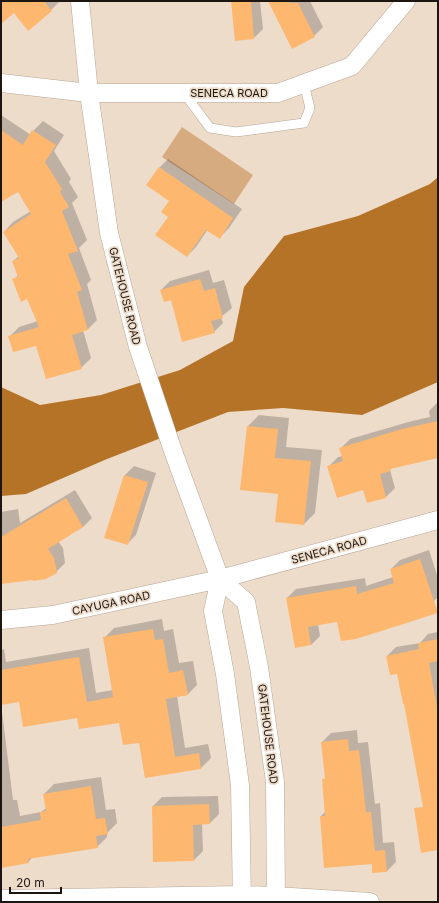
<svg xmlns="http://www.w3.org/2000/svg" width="439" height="903" viewBox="0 0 439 903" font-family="Inter,sans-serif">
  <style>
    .green { fill: #d7ab80 }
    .water { fill: #b47326 }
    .shadow { fill: #0003 }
    .building { fill: #fdb76f }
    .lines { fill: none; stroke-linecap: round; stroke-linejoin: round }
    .lane-casing { stroke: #b7a695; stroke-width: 10 }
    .street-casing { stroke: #b7a695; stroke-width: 19 }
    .lane { stroke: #fff; stroke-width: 9 }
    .street { stroke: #fff; stroke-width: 18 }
    .labels { text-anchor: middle; stroke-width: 3.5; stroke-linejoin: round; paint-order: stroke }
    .street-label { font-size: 11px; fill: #1d1610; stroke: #eedccb }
  </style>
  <rect width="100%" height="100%" fill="#eedccb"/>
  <!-- green -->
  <path class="green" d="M182 127 253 175 234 204 162 157Z"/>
  <!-- water -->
  <path class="water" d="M438 177V382L362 415 283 408 228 412 107 459 26 494 1 496V387L40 405 101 395 180 370 233 341 244 287 284 236 358 216 430 184Z"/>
  <!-- shadow -->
  <path class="shadow" d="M1 1H60L51 10 14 12 1 22Z
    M232 1H260L263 29 254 38Z
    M269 1H310L323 27 314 36Z
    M1 115 31 135 33 131 43 121 64 135 54 151 71 179 69 182 78 197 72 203 87 240 79 248 91 280 87 284 97 320 88 329 83 330 91 358 81 368 37 344 10 336 19 327 38 321 28 298 14 280 18 275 13 261 19 256 4 232 13 222 31 211 18 190 1 201Z
    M168 159 242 209 229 228 220 237 208 229 196 247 187 256 170 216V200L159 168Z
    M209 270 213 283 224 280 232 308 221 317 223 323 214 332 171 299 161 290 170 281Z
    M438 402V457L392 468 390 470 395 488 386 497 364 489 329 466 338 457 343 456 341 448 350 439 412 421 430 417 429 411Z
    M259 415 289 418 286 447 322 450 315 513 304 524 279 493 248 426Z
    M134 466 156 473 136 535 127 544 106 537 125 475Z
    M75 490 92 518 83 527 58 541 63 548 65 563 56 572 34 578 1 583V512L18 509 20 523Z
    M429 550 438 578V597L434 601 318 624 320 636 311 645 287 598 296 589 365 578 366 586 393 577 391 569 400 560Z
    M162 619 164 631 173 629 179 663 193 661 197 685 187 695 177 696 185 748 208 744 211 758 201 768 145 777 140 742 120 721 78 717 20 701 1 704 13 800H17L20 816 41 812 46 808 44 794 54 784 101 777 106 810 115 809 117 823 107 833V837L97 847 33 857 28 862 1 867V650L4 649 6 662 89 648 96 693 113 690 104 638 114 628Z
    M438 632V784L405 703 398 673 387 656 396 647 420 643 428 634Z
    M357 730 358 743 368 742 375 804 380 803 383 843 394 842 396 862 387 871 372 862 321 816 326 811 323 780 326 777 322 742 331 733Z
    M218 796 219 814 210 823H202L203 851 194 860 153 806 162 797Z"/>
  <!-- building -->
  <path class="building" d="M1 1H44L52 11 28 31 14 13 1 24Z
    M231 1H251L254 39 235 41Z
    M268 1H289V3H298L315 37 292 49Z
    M1 130 23 145 32 130 56 145 45 162 62 189 60 192 69 207 62 211 78 251 68 254 82 290 77 292 88 330 72 335 82 369 46 379 36 346 13 352 8 336 39 327 27 299 21 302 12 279 18 277 12 261 19 258 3 232 31 214 18 192 1 202Z
    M159 167 233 218 220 239 206 230 187 257 155 235 168 217 161 212 169 201 146 185Z
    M200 279 204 291 215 288 223 318 211 321 215 333 182 342 171 300 164 302 160 290Z
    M438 421V458L390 469 391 471 380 474 386 498 367 503 363 490 337 498 327 466 343 461 339 448 402 429Z
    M247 426 278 429 275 458 311 461 304 525 275 522 278 494 240 490Z
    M124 475 148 482 128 545 104 538Z
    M66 498 83 527 48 549 54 558 57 573 46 579 33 581V580L1 584V537Z
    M420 559 438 613 356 639 341 641 337 622 308 627 311 645 295 648 286 598 356 586 357 594 394 583 390 569Z
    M153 629 155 640 163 639 169 673 183 670 188 695 166 699 175 757 199 753 201 769 145 778 139 743 123 745 119 723 79 729 77 718 23 727 19 702 1 705V670L79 657 87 702 113 697 103 637Z
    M438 639V661L429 663 438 712V850L421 853 414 808 423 807 404 704H403L397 674 390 675 386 656 419 649 418 643Z
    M348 739 349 751 359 750 366 812H371L375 851 385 850 387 872 372 873V864L324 868 320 816H325L322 779H325L321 742Z
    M91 786 96 819 105 818 108 834 96 836 98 848 28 859 29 863 1 868V827L41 820 40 812 46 811 43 794Z
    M209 804 210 824 193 825 194 861 153 862 152 806Z"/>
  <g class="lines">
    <defs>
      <path id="lane" d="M184 93 210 128 236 132 304 123 310 108 304 84"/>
      <path id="street" d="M80 1 89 93 109 233 138 347 173 451 220 579 246 602 259 667 275 782 276 902
        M1 83 89 93H278L352 66 406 1
        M220 579 213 611 225 674 240 785 242 902
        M1 620 53 615 220 579 438 520
        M1 899 242 895 276 896 370 902"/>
    </defs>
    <!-- lane casing -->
    <use href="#lane" class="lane-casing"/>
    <!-- street casing -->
    <use href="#street" class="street-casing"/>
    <!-- lane -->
    <use href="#lane" class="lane"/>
    <!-- street -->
    <use href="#street" class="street"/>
  </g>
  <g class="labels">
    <!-- street labels -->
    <g class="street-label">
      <text x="229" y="97">SENECA ROAD</text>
      <text transform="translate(125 296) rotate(76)" y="4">GATEHOUSE ROAD</text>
      <text transform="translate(329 550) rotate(-15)" y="4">SENECA ROAD</text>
      <text transform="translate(111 603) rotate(-12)" y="4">CAYUGA ROAD</text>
      <text transform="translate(268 734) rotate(83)" y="4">GATEHOUSE ROAD</text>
    </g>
  </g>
  <!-- border -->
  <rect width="439" height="903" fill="none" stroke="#1d1610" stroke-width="4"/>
  <!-- scale -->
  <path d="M10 887v6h51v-6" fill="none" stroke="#1d1610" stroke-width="2"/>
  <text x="16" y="887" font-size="12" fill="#1d1610" stroke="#eedccb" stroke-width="3" paint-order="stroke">20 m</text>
</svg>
